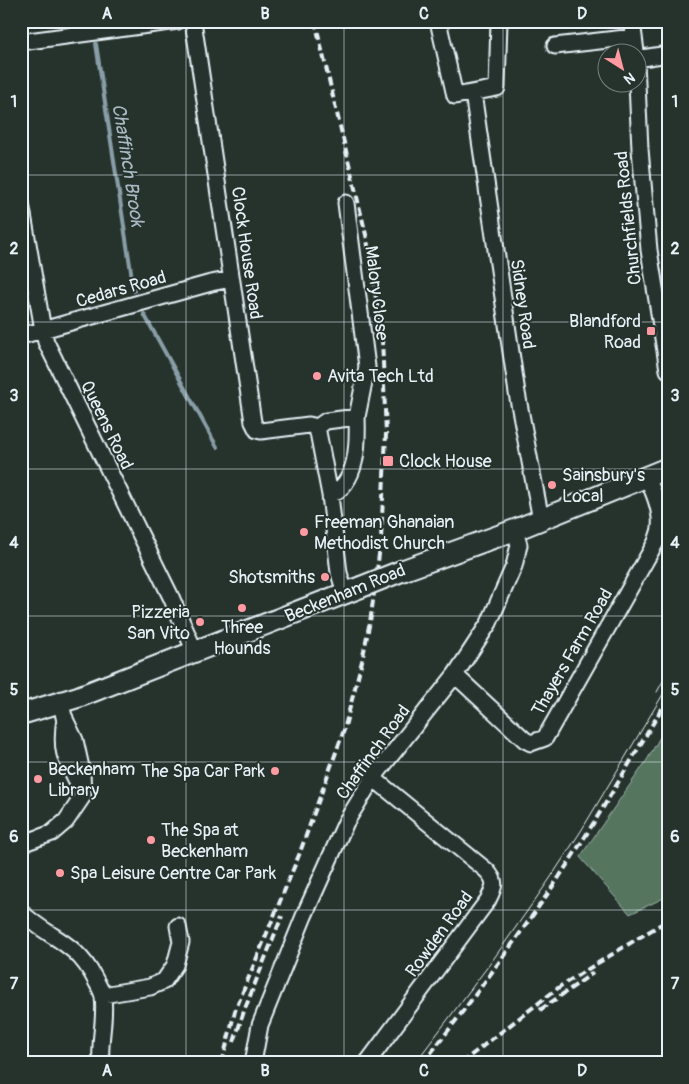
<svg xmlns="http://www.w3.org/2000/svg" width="689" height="1084" viewBox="0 0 689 1084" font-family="Pangolin,sans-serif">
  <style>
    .green { fill: #54755f; stroke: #9eb3ac }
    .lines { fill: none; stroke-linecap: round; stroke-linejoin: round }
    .stream { stroke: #8a9ea7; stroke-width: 4 }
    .minor-casing { stroke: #e8f1f8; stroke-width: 19 }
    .major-casing { stroke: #e8f1f8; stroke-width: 24 }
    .minor { stroke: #26332d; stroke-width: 15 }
    .major { stroke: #26332d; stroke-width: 20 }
    .tram { stroke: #e8f1f8; stroke-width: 1 }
    .rail { stroke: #e8f1f8; stroke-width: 4; stroke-dasharray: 8 4; stroke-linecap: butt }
    .major-bridge-casing { stroke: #e8f1f8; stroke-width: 24; stroke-linecap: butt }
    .major-bridge { stroke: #26332d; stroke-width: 20 }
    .grid { fill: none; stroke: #e8f1f8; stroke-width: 1; stroke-opacity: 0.55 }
    .poi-dot { fill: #ff9aa2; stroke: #26332d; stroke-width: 2 }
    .labels { text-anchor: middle; stroke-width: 4; stroke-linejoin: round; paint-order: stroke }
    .street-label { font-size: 18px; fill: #e8f1f8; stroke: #26332d }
    .poi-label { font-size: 18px; fill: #e8f1f8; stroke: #26332d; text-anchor: start }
    .water-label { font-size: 19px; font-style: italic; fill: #a9b9c2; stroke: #26332d }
    .neatline { fill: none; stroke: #e8f1f8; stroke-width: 2 }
    .grid-label { font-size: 16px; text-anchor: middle; font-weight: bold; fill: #e8f1f8 }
  </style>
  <rect width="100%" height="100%" fill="#26332d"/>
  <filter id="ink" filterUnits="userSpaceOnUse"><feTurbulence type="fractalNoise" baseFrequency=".02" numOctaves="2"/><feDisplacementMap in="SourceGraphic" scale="10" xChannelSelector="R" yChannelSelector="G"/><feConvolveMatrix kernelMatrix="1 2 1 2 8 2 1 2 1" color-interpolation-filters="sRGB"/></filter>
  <g filter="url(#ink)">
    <!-- green -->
    <path class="green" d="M668 723V896L630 914 580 857 647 760Z"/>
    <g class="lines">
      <!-- stream -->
      <path class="stream" d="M96 44 134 291
        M144 314 217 447"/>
      <defs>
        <path id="minor" d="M193 21 253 422 257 430 261 431 309 425 313 426 318 432 330 495 339 573 345 593
          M438 21 455 96 497 88 499 21
          M632 21 636 52
          M21 42 178 21
          M555 46 634 37
          M636 59 668 54
          M636 61 640 149 649 250 668 370
          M473 93 517 393 541 520
          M21 203 43 330 46 342 171 597 195 652
          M346 203 367 367 357 417
          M21 336 211 283 231 279
          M316 428 326 421 357 417C358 443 358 483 330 495
          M455 675 525 740 531 743 545 738 656 542C657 537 660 532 660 527 662 511 653 491 647 477
          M65 718C60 752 65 758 80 787
          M21 844 52 833 66 821 83 796 82 772 75 740 64 717 61 703
          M21 912C49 939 75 940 95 979 98 985 102 991 103 997 106 1018 99 1041 101 1063
          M103 995 150 987 164 981 175 965 181 942 178 926
          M253 1063 260 1025 304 916 346 822 373 778 455 675 489 623 514 566 519 545 515 530
          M367 1063 488 900C495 886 497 881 486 870L373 778"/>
        <path id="major" d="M404 570 515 530 668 468
          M21 714 78 697 361 587"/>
      </defs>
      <!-- minor casing -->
      <use href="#minor" class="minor-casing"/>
      <!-- major casing -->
      <use href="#major" class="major-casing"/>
      <!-- minor -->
      <use href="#minor" class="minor"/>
      <!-- major -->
      <use href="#major" class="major"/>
      <!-- tram -->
      <path class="tram" d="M657 692 668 672
        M415 1063 492 961 549 880 581 831 668 686"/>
      <!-- rail -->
      <path class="rail" d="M540 1010 593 973
        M234 1042 244 1011 282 916
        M222 1063 235 1011 299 855 344 730 362 661 371 616 381 539 386 434 382 338 367 239 315 21
        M423 1063C468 1006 510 948 551 889 593 827 630 762 668 698
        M461 1063 562 985 668 920"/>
      <defs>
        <path id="major-bridge" d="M361 587 404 570"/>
      </defs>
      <!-- major-bridge casing -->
      <use href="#major-bridge" class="major-bridge-casing"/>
      <!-- major-bridge -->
      <use href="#major-bridge" class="major-bridge"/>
    </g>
  </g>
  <!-- grid -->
  <path class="grid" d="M186 21V1063M344 21V1063M503 21V1063M21 175H668M21 322H668M21 469H668M21 616H668M21 762H668M21 910H668"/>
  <!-- markers -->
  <g class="poi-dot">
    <rect x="646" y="326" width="10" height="10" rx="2.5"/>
    <circle cx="317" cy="376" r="5"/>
    <rect x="382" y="455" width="12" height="12" rx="2.5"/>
    <circle cx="552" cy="485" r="5"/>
    <circle cx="304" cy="532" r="5"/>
    <circle cx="325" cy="577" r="5"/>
    <circle cx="242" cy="608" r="5"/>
    <circle cx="200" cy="622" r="5"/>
    <circle cx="275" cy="771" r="5"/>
    <circle cx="38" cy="779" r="5"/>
    <circle cx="151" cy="840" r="5"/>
    <circle cx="60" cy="873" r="5"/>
  </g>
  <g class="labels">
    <!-- street labels -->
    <g class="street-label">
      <text transform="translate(628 218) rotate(-96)" y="6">Churchfields Road</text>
      <text transform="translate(247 253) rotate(82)" y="6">Clock House Road</text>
      <text transform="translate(121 289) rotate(-16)" y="6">Cedars Road</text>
      <text transform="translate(377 293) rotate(83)" y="6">Malory Close</text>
      <text transform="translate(523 304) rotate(82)" y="6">Sidney Road</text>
      <text transform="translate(107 425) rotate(64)" y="6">Queens Road</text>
      <text transform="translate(345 593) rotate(-22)" y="6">Beckenham Road</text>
      <text transform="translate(572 652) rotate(-60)" y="6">Thayers Farm Road</text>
      <text transform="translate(373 752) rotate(-54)" y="6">Chaffinch Road</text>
      <text transform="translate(439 934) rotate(-54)" y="6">Rowden Road</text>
    </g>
    <!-- poi labels -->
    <g class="poi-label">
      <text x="641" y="327" text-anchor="end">Blandford<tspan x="641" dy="21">Road</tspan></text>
      <text x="327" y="382">Avita Tech Ltd</text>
      <text x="399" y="467">Clock House</text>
      <text x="562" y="481">Sainsbury's<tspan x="562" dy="21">Local</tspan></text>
      <text x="314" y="528">Freeman Ghanaian<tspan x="314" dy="21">Methodist Church</tspan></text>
      <text x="315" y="583" text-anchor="end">Shotsmiths</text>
      <text x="190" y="618" text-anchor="end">Pizzeria<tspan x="190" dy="21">San Vito</tspan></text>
      <text x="242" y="633" text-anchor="middle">Three<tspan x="242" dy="21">Hounds</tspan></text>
      <text x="48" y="775">Beckenham<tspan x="48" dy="21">Library</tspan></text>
      <text x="265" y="777" text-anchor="end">The Spa Car Park</text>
      <text x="161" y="836">The Spa at<tspan x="161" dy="21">Beckenham</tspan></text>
      <text x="70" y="879">Spa Leisure Centre Car Park</text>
    </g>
    <!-- water labels -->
    <g class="water-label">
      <text transform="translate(129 165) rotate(81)" y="7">Chaffinch Brook</text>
    </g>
  </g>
  <!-- margin -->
  <rect width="689" height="1084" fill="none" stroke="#26332d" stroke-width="55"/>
  <!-- north arrow -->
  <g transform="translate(622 68) rotate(144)"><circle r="24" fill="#26332d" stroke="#747f7e"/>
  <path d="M0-4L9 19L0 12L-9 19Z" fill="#ff9aa2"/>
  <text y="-8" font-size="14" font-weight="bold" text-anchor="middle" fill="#e8f1f8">N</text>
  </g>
  <rect x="28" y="28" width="634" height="1028" class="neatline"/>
  <g class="grid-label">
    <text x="107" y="19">A</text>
    <text x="265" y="19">B</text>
    <text x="424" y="19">C</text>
    <text x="582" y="19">D</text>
    <text x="14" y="107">1</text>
    <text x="675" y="107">1</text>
    <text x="14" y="254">2</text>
    <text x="675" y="254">2</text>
    <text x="14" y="401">3</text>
    <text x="675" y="401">3</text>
    <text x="14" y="548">4</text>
    <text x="675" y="548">4</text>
    <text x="14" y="695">5</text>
    <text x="675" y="695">5</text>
    <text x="14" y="842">6</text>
    <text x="675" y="842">6</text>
    <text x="14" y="989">7</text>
    <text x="675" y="989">7</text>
    <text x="107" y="1076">A</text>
    <text x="265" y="1076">B</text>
    <text x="424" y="1076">C</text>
    <text x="582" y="1076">D</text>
  </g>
</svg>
